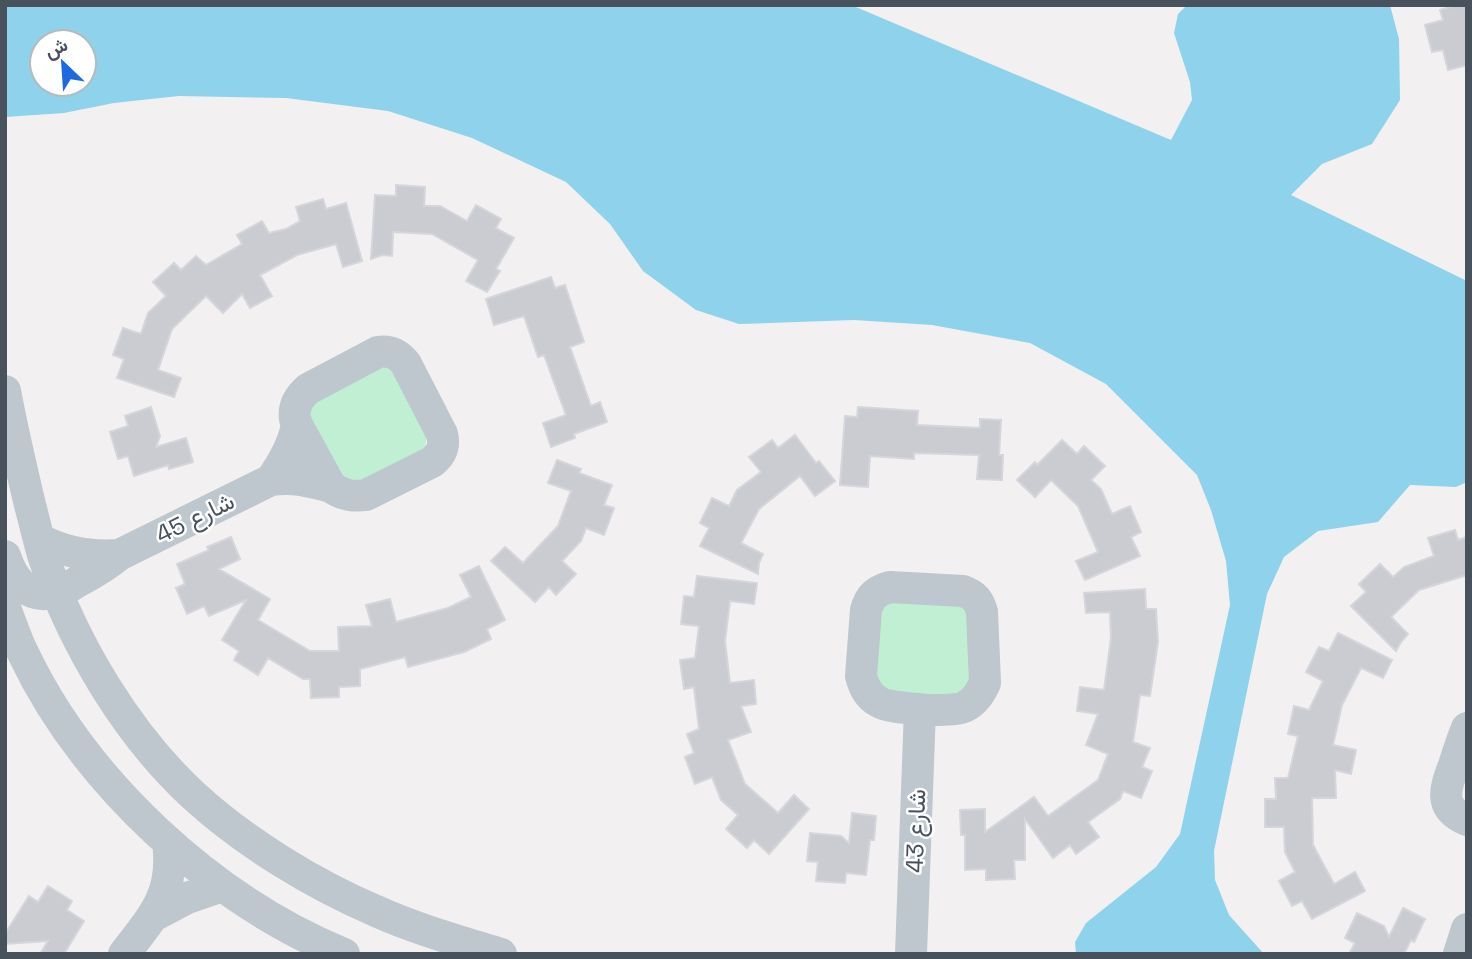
<svg xmlns="http://www.w3.org/2000/svg" width="1472" height="959" viewBox="0 0 1472 959" font-family="'Space Grotesk',Vazirmatn,sans-serif">
  <style>
    .green { fill: #c0efd4 }
    .water { fill: #8ed3eb; fill-rule: evenodd }
    .building { fill: #caccd2; stroke: #d4d6db; stroke-width: 2 }
    .lines { fill: none; stroke-linecap: round; stroke-linejoin: round }
    .minor { stroke: #bec6ce; stroke-width: 32 }
    .labels { text-anchor: middle; stroke-width: 5; stroke-linejoin: round; paint-order: stroke }
    .street-label { font-size: 24px; fill: #48525d; stroke: #fff }
  </style>
  <rect width="100%" height="100%" fill="#f2f0f0"/>
  <!-- green -->
  <path class="green" d="M374 364 391 367 427 437 425 447 418 454 360 485 343 483 307 420 309 403Z
    M887 601 971 606 973 683 963 699 888 698 873 678 877 615Z"/>
  <!-- water -->
  <path class="water" d="M5 5H851L1171 140 1192 100 1190 82 1174 33 1178 14 1187 5H1390L1399 39 1400 100 1372 144 1322 164 1291 195 1467 281V482L1456 487 1410 485 1378 522 1318 531 1284 557 1267 594 1214 851 1215 880 1229 915 1264 954H1076L1075 942 1086 923 1156 867 1180 834 1230 605 1226 561 1211 510 1197 475 1106 384 1030 343 932 325 854 320 739 324 696 310 643 271 610 224 566 182 472 138 388 111 286 98 179 96 114 103 64 113 5 117ZM42 42H84V84H42Z"/>
  <!-- building -->
  <path class="building" d="M1457 5H1467V65L1448 70 1443 50 1432 52 1425 25 1443 20 1440 10Z
    M396 185 425 187 424 206H440L467 221 476 205 501 219 496 228 514 238 496 269 500 271 487 292 466 281 478 260 432 234 393 232 392 256 382 255 371 259 375 195 396 196Z
    M323 199 326 209 346 203 362 261 343 267 336 244 297 255 260 275 272 296 250 308 242 294 223 313 206 296 172 329 158 370 181 378 174 397 117 378 124 359 113 355 123 328 141 334 148 313 166 296 153 282 174 263 181 270 196 256 206 265 242 244 237 235 262 221 269 233 286 229 300 221 296 207Z
    M551 277 555 288 565 285 584 342 570 347 591 406 600 402 607 422 574 434 575 438 551 447 543 423 566 415 544 355 538 357 524 316 494 325 486 299Z
    M151 407 160 436 156 447 186 438 193 462 169 469 168 465 134 476 128 456 118 459 110 432 128 426 125 416Z
    M858 407 918 411 917 425 980 428V419L1001 420 999 455H1003L1002 480 977 479 979 455 914 453V459L870 456 868 487 840 485 845 416 857 417Z
    M795 435 816 463 819 461 835 481 815 496 800 476 759 509 741 543 763 554 759 563 758 574 700 546 709 528 700 523 712 498 729 506 737 490 761 472 749 457 772 440 778 448Z
    M1062 440 1077 454 1084 446 1105 466 1091 480 1101 489 1112 514 1130 506 1141 532 1131 537 1140 556 1085 580 1076 561 1098 552 1078 506 1051 480 1035 497 1017 480 1035 462 1037 465Z
    M557 460 581 469 579 473 612 485 604 505 614 508 604 535 586 528 581 541 562 561 576 574 556 595 549 587 535 602 491 561 505 547 523 563 558 526 571 491 548 483Z
    M1455 530 1458 540 1467 537V575L1419 590 1391 617 1408 634 1401 642 1396 651 1351 606 1366 592 1359 584 1380 564 1393 577 1404 567 1434 556 1428 538Z
    M231 537 240 559 219 569 270 599 258 620 310 651H339L338 627 372 626 366 605 390 599 396 622 448 608 471 597 460 575 479 566 505 620 487 629 491 639 464 652 408 667 405 657 360 669V686L339 687V697L311 698 310 679H303L268 658 258 675 234 660 239 651 222 640 246 600 209 616 204 606 187 614 176 588 185 584 177 564 209 550 207 547Z
    M697 576 757 583 754 604 730 601 725 641 730 683 754 680 756 704 741 706 751 732 728 740 745 784 778 813 794 795 809 809 769 854 754 840 747 848 726 829 738 815 721 800 712 777 695 784 685 757 694 753 687 734 699 729 694 687 684 689 680 660 695 658 699 626 681 624 684 596 694 597Z
    M1145 589 1146 609H1156L1158 642 1150 696 1140 695 1133 742 1150 748 1142 767 1152 771 1141 798 1123 791 1120 799 1088 822 1099 837 1076 854 1070 845 1053 858 1025 819V860H1014L1015 879 986 880V869L965 870V835H961L960 810 985 809V832L1034 797 1048 816 1098 780 1108 754 1086 745 1098 714 1077 711 1080 687 1104 690 1111 638 1110 612 1086 613 1084 593Z
    M1338 633 1392 660 1383 678 1361 668 1342 705 1333 745 1356 750 1351 774 1335 770 1336 798H1312L1313 845 1334 884 1355 872 1365 891 1312 919 1302 901 1292 906 1279 881 1295 872 1285 852 1284 827H1265V799H1276L1275 778H1288L1298 736 1288 734 1294 706 1309 710 1323 681 1306 672 1319 647 1329 651Z
    M852 813 876 816 874 840H870L866 875 846 873 845 883 816 881 818 862 807 861 810 833 841 836 849 843Z
    M48 886 72 901 67 910 84 921 64 954H40L48 941 5 944V934L29 896 38 902Z
    M1403 908 1425 919 1414 942 1411 940 1404 954H1349L1355 943 1345 938 1357 913 1384 926 1389 937Z"/>
  <g class="lines">
    <!-- minor -->
    <path class="minor" d="M5 391C12 429 21 467 30 505 35 523 39 543 45 561 75 646 127 734 193 795 244 842 313 884 376 911 416 929 459 941 501 954
      M271 480C282 464 292 448 296 429 298 422 297 426 295 419 293 406 299 397 308 389L378 352C390 350 398 354 406 364L442 434C445 446 442 454 432 462L366 495C352 497 342 495 331 487L297 425
      M39 539C65 553 90 557 119 555
      M5 556C13 580 28 601 57 592 64 590 71 586 77 582 92 574 106 566 119 555L271 480C294 477 309 481 331 487
      M890 587 963 591C974 595 979 600 982 612L985 683C980 693 975 702 964 707 952 713 890 709 879 702 868 696 864 687 861 676L866 610C870 596 876 591 890 587Z
      M5 608C11 623 16 639 23 653 84 782 212 900 344 954
      M1467 728C1462 740 1458 753 1454 765 1445 789 1438 808 1467 820
      M153 916 187 898 222 886
      M124 954C154 915 175 894 168 842
      M911 954 920 709
      M1459 954 1467 929"/>
  </g>
  <g class="labels">
    <!-- street labels -->
    <g class="street-label">
      <text transform="translate(195 518) rotate(-26)" y="8">شارع 45</text>
      <text transform="translate(916 831) rotate(-88)" y="8">شارع 43</text>
    </g>
  </g>
  <!-- border -->
  <rect width="1472" height="959" fill="none" stroke="#48525d" stroke-width="14"/>
  <!-- north arrow -->
  <g transform="translate(63 63) rotate(335)"><circle r="33" fill="#ffffff" stroke="#b6babe" stroke-width="2"/>
  <path d="M0-5L12 26L0 18L-12 26Z" fill="#1d69e0"/>
  <text y="-10" font-size="19" font-weight="bold" text-anchor="middle" fill="#48525d">ش</text>
  </g>
</svg>
